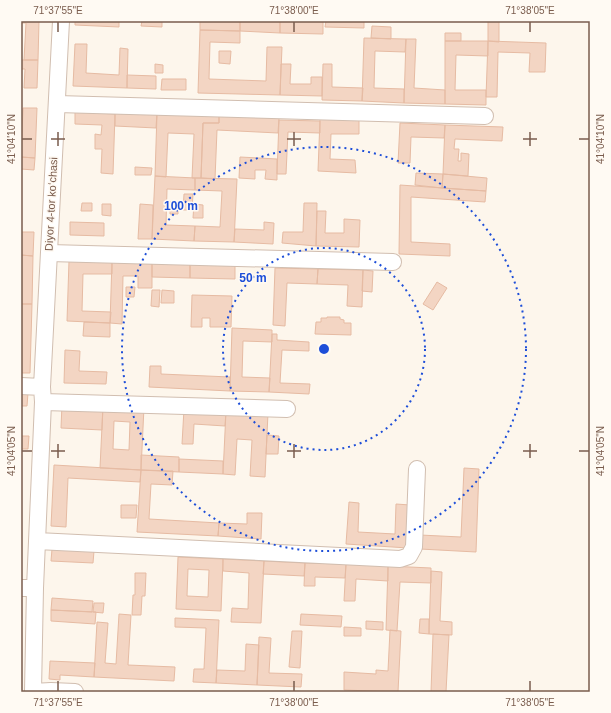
<svg xmlns="http://www.w3.org/2000/svg" width="611" height="713" viewBox="0 0 611 713" font-family="Helvetica,sans-serif">
  <style>
    .building { fill: #f3d5c3; stroke: #e6bba3; fill-rule: evenodd }
    .lines { fill: none; stroke-linecap: round; stroke-linejoin: round }
    .street-casing { stroke: #d1beb0; stroke-width: 18 }
    .street { stroke: #fff; stroke-width: 16 }
    .ticks { fill: none; stroke: #7a5c4d; stroke-width: 1.5 }
    .ring { fill: none; stroke: #1d4ed8; stroke-width: 2; stroke-dasharray: 2 4 }
    .labels { text-anchor: middle; stroke-width: 3; stroke-linejoin: round; paint-order: stroke }
    .street-label { font-size: 11px; fill: #7a5c4d; stroke: #fffaf3 }
    .centre { fill: #1d4ed8; stroke: #fffaf3; stroke-width: 2 }
    .ring-label { font-size: 12px; text-anchor: middle; font-weight: bold; fill: #1d4ed8; stroke: #fffaf3; stroke-width: 3; stroke-linejoin: round; paint-order: stroke }
    .neatline { fill: none; stroke: #7a5c4d; stroke-width: 1.5 }
    .ticks-label { font-size: 10px; text-anchor: middle; fill: #7a5c4d }
  </style>
  <rect width="100%" height="100%" fill="#fdf6ec"/>
  <!-- building -->
  <path class="building" d="M21 21H39L38 60H24L26 23H21Z
    M75 21H119V27L75 25Z
    M142 21H162V27L141 26Z
    M200 21H240V31L200 30Z
    M240 21H280V33L240 31Z
    M280 21H323V34L280 33Z
    M326 21H364V28L325 27Z
    M488 21H499V42L488 41Z
    M372 26 391 27V39L371 38Z
    M200 30 240 31V43L210 42 209 79 266 81 267 47H282L280 95 198 93Z
    M445 33H461V41H445Z
    M364 38 406 39 405 52 375 51 374 88 404 89V103L362 101Z
    M406 39H416L414 88 445 90V104L404 103Z
    M445 41H488V56L456 55 455 90H486V105L445 104Z
    M488 41 546 43 545 72H529L530 53 498 52 497 97H486Z
    M75 44H87L86 73 119 75 120 48 128 49 127 88 73 86Z
    M219 51H231L230 64 219 63Z
    M21 60H38L37 88H24L25 69H21Z
    M155 64 163 65V73H155Z
    M281 64H291L290 84H311V77H322V96L280 95Z
    M323 64H332V87L363 88 362 101 322 100Z
    M127 75 156 76V89L127 88Z
    M162 79H186V90H161Z
    M23 108H37L35 158 21 157Z
    M115 111 157 113 156 128 115 126Z
    M75 112 115 114 113 174 101 173 102 149H95V134L101 135 102 125 75 124Z
    M157 113 219 116V123H203L201 178H192L194 134 168 133 166 177 155 176Z
    M219 116 279 118 278 133 217 130 215 179 201 178 203 123H219Z
    M320 119 359 120V134H331L330 159 355 160 356 173 318 171Z
    M279 120 320 121V133L288 132 286 174H277Z
    M400 123 445 125 444 138 411 137 410 163H398Z
    M445 125 503 127 502 141 455 139 454 149H459L458 161H461V153L469 154 468 176 443 174Z
    M21 157 35 158 34 170 21 169Z
    M240 157 277 159V180L265 179 266 170H255V179L239 178Z
    M135 167 152 168 151 175H135Z
    M416 173 443 174 442 188 415 185Z
    M443 174 487 178 486 191 442 188Z
    M155 176 195 178V190L167 189 166 225 195 226 194 241 152 239Z
    M195 178 237 179 234 242 194 241 195 226 220 227 222 191 195 190Z
    M400 185 486 191 485 202 411 197V242L450 244V256L399 254Z
    M184 194H193L192 210H183Z
    M170 202H178V214H170Z
    M82 203H92V211H81Z
    M304 203H317L316 246 282 243 283 232H303Z
    M102 204H111V216L102 215Z
    M140 204 153 205 152 239H138Z
    M194 204 203 205V218H193Z
    M317 211H326L325 233H344V219L360 220 359 247 316 246Z
    M70 222 104 223V236L70 235Z
    M264 222 274 223 273 244 234 242 235 229 264 230Z
    M21 232H34L33 256 21 255Z
    M21 255 33 256 32 304H21Z
    M69 261H112V274H83L82 311 111 312 110 323 67 321Z
    M112 261 152 262V288H138V276H123L122 324 110 323Z
    M152 262 190 263V278L152 277Z
    M190 263H235V279L190 278Z
    M275 268 318 269 317 284 287 283 285 326 273 325Z
    M318 269 363 270 362 307 347 306 348 285 317 284Z
    M363 270 373 271 372 292 362 291Z
    M437 282 447 288 433 310 423 304Z
    M126 287H135L134 297H126Z
    M152 290H160L159 307 151 306Z
    M162 290 174 291V303H161Z
    M192 295 232 296 231 327H210V318H202V327H191Z
    M21 304H32L30 373H21Z
    M327 317H340V319L344 320V323H351V335L315 334 316 322H321V318H327Z
    M84 322 110 323V337L83 336Z
    M232 328 272 330V342L243 341 242 377 270 378 269 392 230 391Z
    M272 334H277V340L309 342V351L282 350 280 383 310 384 309 394 269 392Z
    M65 350 80 351 79 371 107 372 106 384 64 383Z
    M150 366H161V374L230 377V391L149 387Z
    M21 393H28L27 406H21Z
    M62 404 103 405 102 430 61 428Z
    M103 405 144 407 141 470 100 468ZM114 421 130 422 129 450 113 449Z
    M184 409 226 411 225 426 194 424 193 444H182Z
    M226 411 268 413 265 477 250 476 252 440 237 439 235 475 223 474Z
    M267 435 279 436 278 454H266Z
    M21 436H29L28 449H21Z
    M141 455 179 457V472L141 470Z
    M179 459 223 461V474L179 472Z
    M54 465 141 470 140 482 68 478 66 527 51 526Z
    M464 468 479 469 476 552 420 549V535L461 537Z
    M141 470 173 471 172 485 151 484 149 519 219 523 218 536 137 532Z
    M349 502 359 503 358 532 395 534 396 504 410 505 408 548 346 544Z
    M121 505H137L136 518H121Z
    M247 513H262L261 539 218 536 219 523 247 524Z
    M52 549 94 551 93 563 51 561Z
    M178 557 223 559 221 611 176 609ZM188 569 209 570 208 597 187 596Z
    M223 559 264 561 261 623 231 622 232 608 248 609 249 573 223 571Z
    M264 561 305 563 304 576 263 574Z
    M305 563 346 564 345 578 315 577V586H304Z
    M346 564 388 566V581L356 579 355 601H344Z
    M388 566 431 568V583L400 582 397 631 386 630Z
    M431 571 442 572 440 621 452 622V635L429 634Z
    M135 573H146L145 596H142L141 615H132L133 595H135Z
    M52 598 93 601 92 612 51 610Z
    M94 603H104L103 613 93 612Z
    M51 610 96 612 95 624 51 621Z
    M119 614 131 615 128 665 175 667 174 681 94 677 97 622 108 623 105 663 116 664Z
    M301 614 342 616 341 627 300 625Z
    M175 618 219 620 216 683 193 682 194 669H204L206 628 175 627Z
    M420 619H429V634L419 633Z
    M366 621 383 622V630L366 629Z
    M344 627 361 628V636H344Z
    M390 630 401 631 398 692 344 690V672L376 674V670L388 671Z
    M292 631H302L300 668 289 667Z
    M433 634 449 635 446 692H431Z
    M259 637 271 638 269 673 302 674 301 687 257 685Z
    M246 644 259 645 257 685 216 683 217 670 245 671Z
    M50 661 95 663 94 677 60 675V680L49 679Z"/>
  <g class="lines">
    <defs>
      <path id="street" d="M57 104 485 116
        M49 253 393 262
        M21 386 42 387
        M43 402 287 409
        M37 541 400 559 409 556 414 547 417 469
        M21 588H35
        M33 691 35 588 43 402 42 387 61 21
        M33 692 51 691 75 692"/>
    </defs>
    <!-- street casing -->
    <use href="#street" class="street-casing"/>
    <!-- street -->
    <use href="#street" class="street"/>
  </g>
  <!-- ticks -->
  <path class="ticks" d="M58 22V32M294 22V32M530 22V32M58 132V146M294 132V146M530 132V146M22 139H32M51 139H65M287 139H301M523 139H537M579 139H589M58 444V458M294 444V458M530 444V458M22 451H32M51 451H65M287 451H301M523 451H537M579 451H589M58 681V691M294 681V691M530 681V691"/>
  <!-- distance rings -->
  <g class="ring">
    <circle cx="324" cy="349" r="101"/>
    <circle cx="324" cy="349" r="202"/>
  </g>
  <g class="labels">
    <!-- street labels -->
    <g class="street-label">
      <text transform="translate(51 204) rotate(-87)" y="4">Diyor 4-tor koʻchasi</text>
    </g>
  </g>
  <circle cx="324" cy="349" r="6" class="centre"/>
  <g class="ring-label">
    <text x="181" y="210">100 m</text>
    <text x="253" y="282">50 m</text>
  </g>
  <!-- border -->
  <rect width="611" height="713" fill="none" stroke="#fffaf3" stroke-width="44"/>
  <rect x="22" y="22" width="567" height="669" class="neatline"/>
  <g class="ticks-label">
    <text x="58" y="14">71°37'55"E</text>
    <text x="294" y="14">71°38'00"E</text>
    <text x="530" y="14">71°38'05"E</text>
    <text transform="translate(11 139) rotate(-90)" y="4">41°04'10"N</text>
    <text transform="translate(600 139) rotate(-90)" y="4">41°04'10"N</text>
    <text transform="translate(11 451) rotate(-90)" y="4">41°04'05"N</text>
    <text transform="translate(600 451) rotate(-90)" y="4">41°04'05"N</text>
    <text x="58" y="706">71°37'55"E</text>
    <text x="294" y="706">71°38'00"E</text>
    <text x="530" y="706">71°38'05"E</text>
  </g>
</svg>
